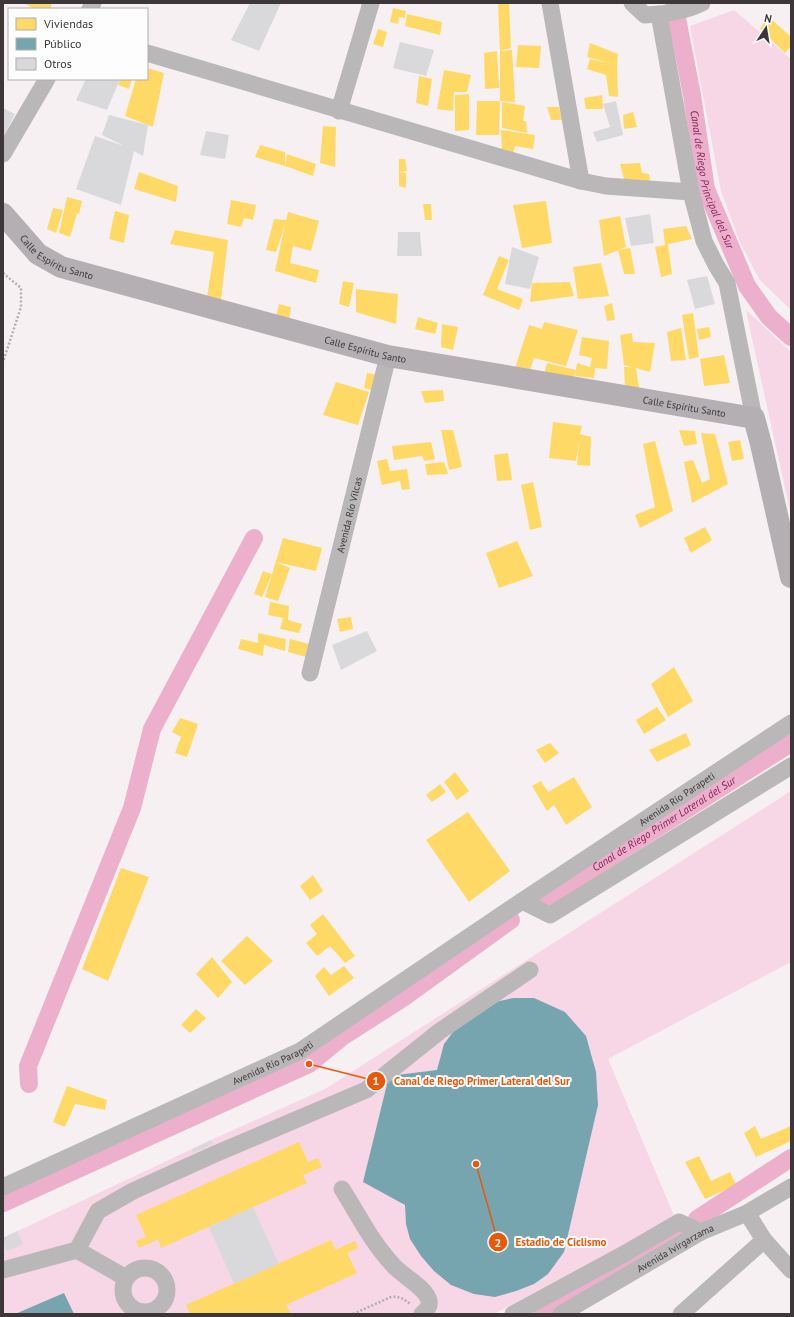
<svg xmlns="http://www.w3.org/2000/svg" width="794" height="1317" viewBox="0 0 794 1317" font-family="'PT Sans',sans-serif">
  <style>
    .green { fill: #f7d6e5 }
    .homes { fill: #ffd966 }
    .public { fill: #76a5af }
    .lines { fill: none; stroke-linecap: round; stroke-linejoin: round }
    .canal { stroke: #edb0cc; stroke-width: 18 }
    .building { fill: #d9d9db }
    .path { stroke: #b2afb0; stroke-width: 2.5; stroke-dasharray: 2 2; stroke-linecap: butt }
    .minor { stroke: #bab7b8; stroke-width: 17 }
    .major { stroke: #b3afb2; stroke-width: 22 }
    .labels { text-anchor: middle; stroke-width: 4; stroke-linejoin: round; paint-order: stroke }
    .street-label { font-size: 10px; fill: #3d3739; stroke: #fdfdfd }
    .water-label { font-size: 11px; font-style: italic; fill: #832257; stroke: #fdfdfd }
    .leader { fill: none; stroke: #e8590c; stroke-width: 1.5 }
    .callout-dot { fill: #e8590c; stroke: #fdfdfd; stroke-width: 1.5 }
    .mark-label { font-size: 12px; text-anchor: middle; font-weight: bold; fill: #fff }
    .callout-label { font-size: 11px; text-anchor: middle; font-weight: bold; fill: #e8590c; stroke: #fdfdfd; stroke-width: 4; stroke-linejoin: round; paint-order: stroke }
  </style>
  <rect width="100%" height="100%" fill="#f6f0f3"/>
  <!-- green -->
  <path class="green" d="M734 10 791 59V310L759 279 739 240 721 191 690 26Z
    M746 310 791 352V515L751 334Z
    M791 791V962L608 1059 675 1218 494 1314H3V1238L211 1140 325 1089Z"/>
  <!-- homes -->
  <path class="homes" d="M24 3H49L52 5 50 9H34Z
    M498 3H509L511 48 500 51Z
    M393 8 406 11 405 18 399 17 398 24 390 22Z
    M407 14 442 22 440 35 405 26Z
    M768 16 791 37V46L785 53 760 29Z
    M378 29 387 32 383 47 373 44Z
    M590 43 618 54 617 66 618 97 609 96 606 75 587 69 590 59 610 63 587 57Z
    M518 45 541 46 539 68 516 67Z
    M512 50 515 102 500 101V51Z
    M497 51 499 88 485 89 484 53Z
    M147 68 164 73 153 127 125 116 136 79H147Z
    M444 70 471 75 467 92H454L453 111 437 109Z
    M419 76 432 79 428 106 416 103Z
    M120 79H132L129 89 118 85Z
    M469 94V130L455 131V95Z
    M602 95 603 109H586L584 98Z
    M477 101H500L499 135H476Z
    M502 102 525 106 523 121H526L527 133 502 128Z
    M547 107H559L562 120H551Z
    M633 112 637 127 624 129 623 115Z
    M323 126 336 127 335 167 320 163Z
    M501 130 535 135 533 149 515 146 513 154 502 152Z
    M260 145 285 152V166L255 157Z
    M287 154 316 164 313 176 285 166Z
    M399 159H405L407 171 399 172Z
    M640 163 642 173 649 174 651 186 625 183 620 164Z
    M139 172 178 186 176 202 134 189Z
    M399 172 406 173V188L399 186Z
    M67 197 82 201 79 214 67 212 77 214 70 237 59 233Z
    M231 200 256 205 253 220 244 218 241 227 227 224Z
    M546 201 552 243 522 248 513 205Z
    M423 204H431L432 220H425Z
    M53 208 63 210 56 233 47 229Z
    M115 211 129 215 124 243 109 239Z
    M288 212 319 221 311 251 293 246 289 269 290 263 319 270 316 283 275 271 285 225 276 252 266 250 274 219 286 220Z
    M620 216 626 247 604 256 599 220Z
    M686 226 692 239 668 244 672 274 661 277 655 247 665 245 663 229Z
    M175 230 228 240 221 300 207 297 214 252 170 244Z
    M630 248 635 274H624L618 250Z
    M499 256 509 260 497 289 523 299 519 310 483 295Z
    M601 263 609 296 578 299 573 267Z
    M343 281 354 283 349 307 339 304Z
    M570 282 574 296 530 302 532 283Z
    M356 289 398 294 396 324 356 312Z
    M612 303 615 320 607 321 604 306Z
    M279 304 291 307 289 321 276 317Z
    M693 313 699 357 689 359 682 315Z
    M418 317 438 323 435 334 415 329Z
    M544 322 578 330 566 366 534 358 530 370 515 368 529 325 542 329Z
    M442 324 458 327 453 350 441 347Z
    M709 327 711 337 699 340 697 329Z
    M681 328 686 360 671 361 667 332Z
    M632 333 633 342 655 343 650 372 636 368 639 388 625 387 624 367H631L624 365 620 335Z
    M582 337 609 341 607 369 595 368 594 378 575 376 577 363 590 367 592 358 579 355Z
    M724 355 730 383 704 386 700 359Z
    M547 363 576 370 573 380 544 374Z
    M367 373 379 375 375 391 364 388Z
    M336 382 369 392 358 425 323 415Z
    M443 390 444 401 425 403 421 391Z
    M553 422 582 426 580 434 591 437 590 466 577 465 579 443 576 461 549 458Z
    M441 430H453L462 467 449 470Z
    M679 430 695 431 697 444 684 446Z
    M701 433 715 434 728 484 692 503 684 462 693 460 702 483 710 479Z
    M740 440 744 459 732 461 728 442Z
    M655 441 673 511 640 528 635 515 655 507 643 444Z
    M431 442 435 459 424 461 422 456 394 460 392 446Z
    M508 453 512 480 497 481 494 455Z
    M387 459 390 471 407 469 410 489 402 490 400 481 382 485 377 461Z
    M444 462 448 474 427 475 425 464Z
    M533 482 542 527 530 530 521 485Z
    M705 527 712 540 691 553 684 538Z
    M283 538 322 548 316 571 276 562 290 568 278 601 265 597Z
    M517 541 533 576 499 588 486 553Z
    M263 571 272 574 262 597 254 594Z
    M270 602 289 606 288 620 302 624 299 633 280 629 283 618 268 615Z
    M351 617 353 629 340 632 337 619Z
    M258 633 286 639 285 651 264 645 263 656 238 649 241 639 258 643Z
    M290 639 309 644 306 657 288 652Z
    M674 667 693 701 668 717 651 684Z
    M657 707 666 720 644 734 636 720Z
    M180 718 198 724 187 757 175 753 181 737 172 732Z
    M686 733 691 745 657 762 649 750Z
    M550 743 559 753 545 763 536 750Z
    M455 772 469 791 457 800 444 782Z
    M574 777 592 807 566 825 554 805 547 811 532 786 541 781 548 792Z
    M440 784 446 792 432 802 426 795Z
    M468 812 510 871 469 902 426 840Z
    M121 868 149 877 108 981 82 969Z
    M313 875 323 891 310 900 300 886Z
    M323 914 355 956 345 963 330 946 317 956 306 943 317 934 310 925Z
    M247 936 273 961 245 985 221 961Z
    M212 957 232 982 218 998 196 974Z
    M344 966 354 978 329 996 315 976 324 967 331 975Z
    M196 1009 206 1018 190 1033 181 1025Z
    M67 1086 107 1100 105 1110 75 1104 65 1127 53 1122Z
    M755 1126 761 1139 791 1126V1141L756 1157 744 1133Z
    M299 1142 308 1162 318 1158 322 1167 303 1175 307 1183 161 1248 158 1239 139 1248 136 1241 146 1237 136 1215Z
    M699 1156 711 1181 730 1172 736 1185 705 1199 685 1162Z
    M331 1240 335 1250 355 1241 358 1248 347 1253 357 1273 286 1305 291 1314H190L186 1305Z"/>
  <!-- public -->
  <path class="public" d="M513 998H534L565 1012 586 1036 596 1072 598 1105 564 1252 548 1274 534 1284 516 1291 495 1297 474 1294 451 1285 434 1271 421 1256 410 1239 406 1224 405 1205 363 1182 389 1076 437 1070 444 1044 456 1028 486 1004Z
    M64 1293 74 1314H15Z"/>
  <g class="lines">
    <!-- canal -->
    <g class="canal">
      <path id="s1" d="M674 3 692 95 706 189 747 286 769 317 791 337"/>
      <path id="s2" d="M537 904 791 743"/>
      <path d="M29 1084 28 1066 132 808 152 729 254 538"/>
      <path d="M3 1203 309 1064 342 1037 403 998 511 920"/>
      <path d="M697 1219 791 1158"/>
      <path d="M543 1314 674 1235"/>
    </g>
  </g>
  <!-- building -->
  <path class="building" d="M250 3H281L259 51 231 40Z
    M400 42 434 50 426 76 393 68Z
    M86 79H120L107 110 76 100Z
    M616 101 623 135 597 142 593 132 610 127 603 104Z
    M3 108 15 114 3 137Z
    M109 115 148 125 143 156 134 151 121 205 76 189 95 136 124 146 102 135Z
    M206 131 229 135 225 159 200 155Z
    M650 214 654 243 631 246 625 218Z
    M398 232H420L422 256H397Z
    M512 247 539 257 530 289 505 284Z
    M707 276 715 304 695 309 687 280Z
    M367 631 377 651 341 670 332 645Z
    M211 1140 213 1144 193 1153 192 1149Z
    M253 1207 279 1264 234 1284 209 1227Z
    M17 1231 23 1244 7 1251 3 1242V1238Z"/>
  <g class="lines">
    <!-- path -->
    <path class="path" d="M3 273 21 288V307L3 362
      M353 1314 391 1297C399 1296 404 1299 410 1304"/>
    <!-- minor -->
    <g class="minor">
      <path d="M550 3 581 181"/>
      <path d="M632 3 645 15C665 14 684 12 702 3"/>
      <path d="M90 9 93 3"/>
      <path d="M659 14 691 192 704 241 716 265 727 283 754 418"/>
      <path d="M147 53 581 181 606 186 691 192"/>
      <path d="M339 111 371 3"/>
      <path d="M3 154 47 79"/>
      <path id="s3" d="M310 673 388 356"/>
      <path d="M522 901 550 915 791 766"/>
      <path id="s4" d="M3 1187 300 1051 522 901 791 723"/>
      <path d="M342 1189C358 1214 372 1243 393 1265 401 1275 427 1288 429 1301 430 1307 426 1311 422 1314"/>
      <path d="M747 1213 764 1240 791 1270"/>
      <path d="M77 1250 126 1278"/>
      <circle cx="145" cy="1290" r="22"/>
      <path d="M3 1270 77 1250 98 1211 133 1191 215 1154 366 1090 440 1031 530 970"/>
      <path d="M513 1314 624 1254 679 1222 701 1232"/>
      <path id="s5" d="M561 1314 701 1232 747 1213 791 1187"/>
      <path d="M681 1314 764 1240"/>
    </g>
    <!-- major -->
    <path class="major" id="s6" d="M3 214 38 254 61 267 388 356 754 418 761 444 791 577"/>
  </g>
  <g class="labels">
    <!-- street labels -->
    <g class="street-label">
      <text dy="4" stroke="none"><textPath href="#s6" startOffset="71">Calle Espíritu Santo</textPath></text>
      <text dy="4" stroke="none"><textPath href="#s6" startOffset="395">Calle Espíritu Santo</textPath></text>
      <text dy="4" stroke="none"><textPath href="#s6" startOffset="719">Calle Espíritu Santo</textPath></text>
      <text dy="4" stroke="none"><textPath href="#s3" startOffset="163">Avenida Río Vilcas</textPath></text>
      <text dy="4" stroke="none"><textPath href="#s4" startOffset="780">Avenida Río Parapeti</textPath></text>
      <text dy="4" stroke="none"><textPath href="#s4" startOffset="297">Avenida Río Parapeti</textPath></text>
      <text dy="4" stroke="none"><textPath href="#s5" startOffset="132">Avenida Ivirgarzama</textPath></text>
    </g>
    <!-- water labels -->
    <g class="water-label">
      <text dy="4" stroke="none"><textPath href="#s1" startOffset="181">Canal de Riego Principal del Sur</textPath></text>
      <text dy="4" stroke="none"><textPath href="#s2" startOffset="150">Canal de Riego Primer Lateral del Sur</textPath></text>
    </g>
  </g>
  <!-- callouts -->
  <path class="leader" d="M309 1064L376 1081M476 1164L498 1242"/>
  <g class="callout-dot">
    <circle cx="309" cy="1064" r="4"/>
    <circle cx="476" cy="1164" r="4"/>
    <circle cx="376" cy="1081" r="10"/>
    <circle cx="498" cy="1242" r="10"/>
  </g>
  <g class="mark-label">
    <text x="376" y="1085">1</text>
    <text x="498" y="1247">2</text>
  </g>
  <g class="callout-label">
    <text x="482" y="1085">Canal de Riego Primer Lateral del Sur</text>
    <text x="561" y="1246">Estadio de Ciclismo</text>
  </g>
  <!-- border -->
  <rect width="794" height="1317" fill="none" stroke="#3d3739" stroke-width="8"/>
  <!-- legend -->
  <rect x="8" y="8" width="140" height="72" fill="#fdfdfd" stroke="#b0aeaf"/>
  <rect x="16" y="18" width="20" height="12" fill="#ffd966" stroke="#b0aeaf"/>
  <text x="44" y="28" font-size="12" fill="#3d3739">Viviendas</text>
  <rect x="16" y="38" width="20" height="12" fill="#76a5af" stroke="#b0aeaf"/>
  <text x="44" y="48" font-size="12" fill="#3d3739">Público</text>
  <rect x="16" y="58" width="20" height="12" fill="#d9d9db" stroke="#b0aeaf"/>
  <text x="44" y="68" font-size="12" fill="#3d3739">Otros</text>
  <!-- north arrow -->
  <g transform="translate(766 28) rotate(12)" stroke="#fdfdfd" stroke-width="3" paint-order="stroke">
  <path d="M0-3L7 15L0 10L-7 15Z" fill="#3d3739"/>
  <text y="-6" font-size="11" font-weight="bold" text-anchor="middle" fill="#3d3739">N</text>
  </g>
</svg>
